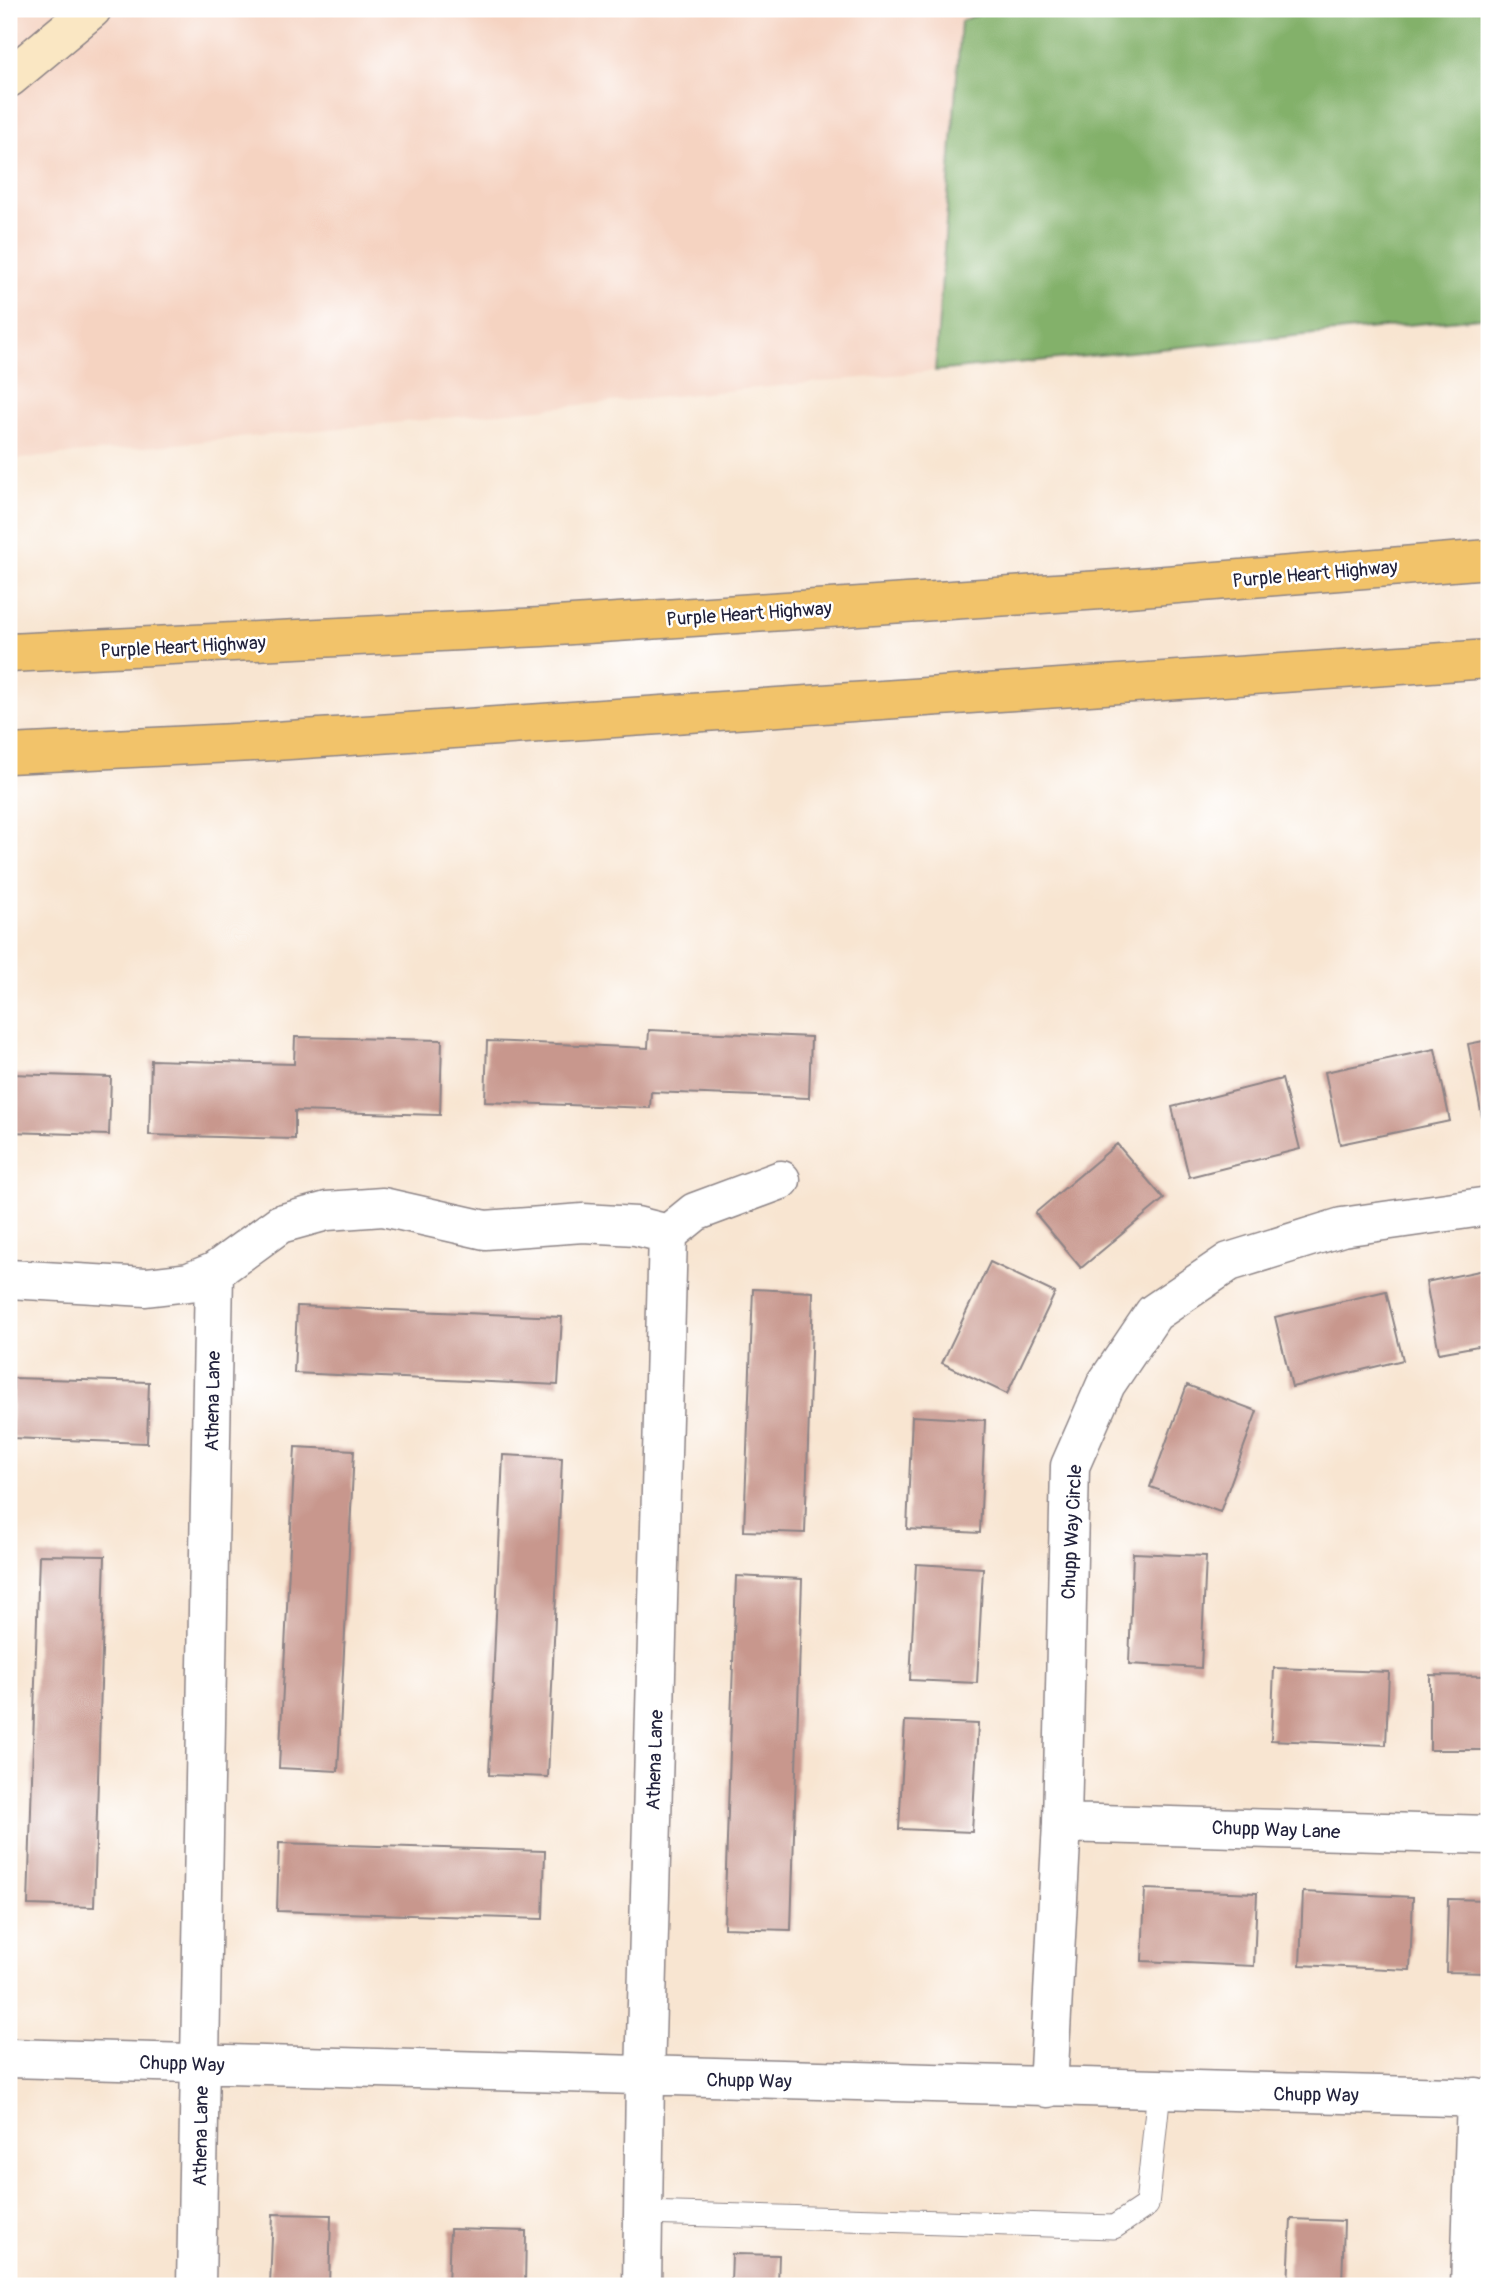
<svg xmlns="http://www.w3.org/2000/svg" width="1498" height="2295" viewBox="0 0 1498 2295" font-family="Pangolin,sans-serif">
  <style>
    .built { fill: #f5d3c1 }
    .forest { fill: #83b16a; stroke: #526a52; stroke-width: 2 }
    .building { fill: #c8978d }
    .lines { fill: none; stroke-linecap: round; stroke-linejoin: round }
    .service-casing { stroke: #8d8486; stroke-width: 25 }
    .minor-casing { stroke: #8d8486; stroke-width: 41 }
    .secondary-casing { stroke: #8d8486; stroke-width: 41 }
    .motorway-casing { stroke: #8d8486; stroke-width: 41 }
    .service { stroke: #fff; stroke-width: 23 }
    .minor { stroke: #fff; stroke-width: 38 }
    .secondary { stroke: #fae7c3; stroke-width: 38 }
    .motorway { stroke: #f2c36a; stroke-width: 38 }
    .labels { text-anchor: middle; stroke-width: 5; stroke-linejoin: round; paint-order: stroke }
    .street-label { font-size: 19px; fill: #22223b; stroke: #fff }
  </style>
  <rect width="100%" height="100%" fill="#fff"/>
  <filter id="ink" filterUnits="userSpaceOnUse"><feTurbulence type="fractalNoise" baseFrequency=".0143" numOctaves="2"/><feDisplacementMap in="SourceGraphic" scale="14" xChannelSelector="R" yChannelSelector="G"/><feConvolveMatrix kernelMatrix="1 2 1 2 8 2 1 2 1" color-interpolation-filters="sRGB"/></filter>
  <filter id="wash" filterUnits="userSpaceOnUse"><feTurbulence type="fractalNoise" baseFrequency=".00686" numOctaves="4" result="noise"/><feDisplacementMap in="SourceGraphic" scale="28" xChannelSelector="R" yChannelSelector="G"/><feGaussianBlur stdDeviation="1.57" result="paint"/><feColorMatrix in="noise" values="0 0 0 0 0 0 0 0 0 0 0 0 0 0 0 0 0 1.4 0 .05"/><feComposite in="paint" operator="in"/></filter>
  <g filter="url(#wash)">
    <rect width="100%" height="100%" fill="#f8e5d1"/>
    <!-- built -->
    <path class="built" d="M9 9H991L961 21 935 371 9 460Z"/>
    <!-- forest -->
    <path class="forest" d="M992 9H1489V317L935 371 961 21Z"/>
    <g id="blocks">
      <!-- building -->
      <path class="building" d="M649 1030 811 1037 809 1098 651 1092 650 1108 485 1102 487 1041 648 1048Z
        M295 1037 442 1040 440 1115 295 1111V1139L149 1135 151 1060 294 1064Z
        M1489 1040V1115L1482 1117 1468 1044Z
        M1435 1049 1450 1121 1340 1144 1325 1072Z
        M9 1074 111 1077 109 1135 9 1132Z
        M1282 1079 1300 1149 1189 1177 1172 1107Z
        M1117 1144 1164 1199 1081 1268 1035 1213Z
        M990 1262 1055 1293 1007 1394 942 1363Z
        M1489 1269V1344L1439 1353 1426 1282Z
        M753 1289 813 1292 805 1533 744 1531Z
        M1386 1291 1403 1360 1292 1387 1275 1317Z
        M297 1306 562 1317 558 1385 294 1373Z
        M13 1378 149 1382 147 1443 11 1438Z
        M1187 1385 1257 1411 1220 1512 1150 1487Z
        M912 1416 985 1420 980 1533 907 1529Z
        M295 1447 354 1450 338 1771 279 1768Z
        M503 1455 562 1458 548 1777 489 1775Z
        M1133 1553 1206 1556 1201 1668 1129 1664Z
        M39 1555 105 1556 94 1907 28 1905Z
        M916 1564 983 1568 977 1683 910 1680Z
        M736 1576 802 1579 791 1930 724 1928Z
        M1274 1668 1389 1672 1386 1745 1271 1740Z
        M1430 1675 1489 1676V1750H1430Z
        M905 1721 978 1724 972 1832 899 1829Z
        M279 1843 545 1851 543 1919 277 1911Z
        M1145 1889 1257 1893 1254 1966 1142 1961Z
        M1303 1892 1413 1897 1410 1970 1300 1965Z
        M1448 1899 1489 1900V1973L1446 1972Z
        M273 2214 331 2215 329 2286H270Z
        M1291 2219 1344 2221 1342 2286H1288Z
        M450 2229 526 2231 525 2286H448Z
        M732 2254 779 2255 778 2285 731 2283Z"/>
    </g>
  </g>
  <g filter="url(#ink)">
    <use href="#blocks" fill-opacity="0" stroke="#8d8486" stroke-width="2"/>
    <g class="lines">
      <defs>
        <path id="service" d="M643 2213 1114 2227 1147 2205 1159 2090"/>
        <path id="minor" d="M9 1279 146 1287 189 1282 214 1272 280 1224 327 1211 383 1207 485 1230 583 1223 636 1226 668 1234 695 1212 781 1180
          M1062 1823 1489 1835
          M9 2058 1489 2098
          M1048 2088 1062 1823 1070 1466 1106 1384 1154 1313 1229 1262 1342 1227 1489 1206
          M196 2286 214 1272
          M642 2286 645 2077 668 1234
          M1470 2286 1476 2097"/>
        <path id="secondary" d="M9 78 92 9"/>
        <path id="motorway" d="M9 653 542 627 1116 589 1489 559
          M9 754 275 741 1489 659"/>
      </defs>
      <!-- service casing -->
      <use href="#service" class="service-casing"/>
      <!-- minor casing -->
      <use href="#minor" class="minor-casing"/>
      <!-- secondary casing -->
      <use href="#secondary" class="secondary-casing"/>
      <!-- motorway casing -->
      <use href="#motorway" class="motorway-casing"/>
      <!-- service -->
      <use href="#service" class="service"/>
      <!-- minor -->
      <use href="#minor" class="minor"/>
      <!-- secondary -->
      <use href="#secondary" class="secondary"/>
      <!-- motorway -->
      <use href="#motorway" class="motorway"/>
    </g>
  </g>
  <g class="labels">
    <!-- street labels -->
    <g class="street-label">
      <text transform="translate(1315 573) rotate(-5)" y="7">Purple Heart Highway</text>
      <text transform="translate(749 613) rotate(-4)" y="7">Purple Heart Highway</text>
      <text transform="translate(183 646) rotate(-3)" y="7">Purple Heart Highway</text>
      <text transform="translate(212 1401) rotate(-89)" y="7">Athena Lane</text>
      <text transform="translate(1071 1532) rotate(-87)" y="7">Chupp Way Circle</text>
      <text transform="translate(654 1760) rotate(-88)" y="7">Athena Lane</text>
      <text transform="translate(1276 1829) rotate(2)" y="7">Chupp Way Lane</text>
      <text transform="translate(182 2063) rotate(2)" y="7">Chupp Way</text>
      <text transform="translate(749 2080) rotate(1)" y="7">Chupp Way</text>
      <text transform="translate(1316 2094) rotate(1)" y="7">Chupp Way</text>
      <text transform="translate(200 2136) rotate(-89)" y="7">Athena Lane</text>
    </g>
  </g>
  <!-- margin -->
  <rect width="1498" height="2295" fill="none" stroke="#fff" stroke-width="35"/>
</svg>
